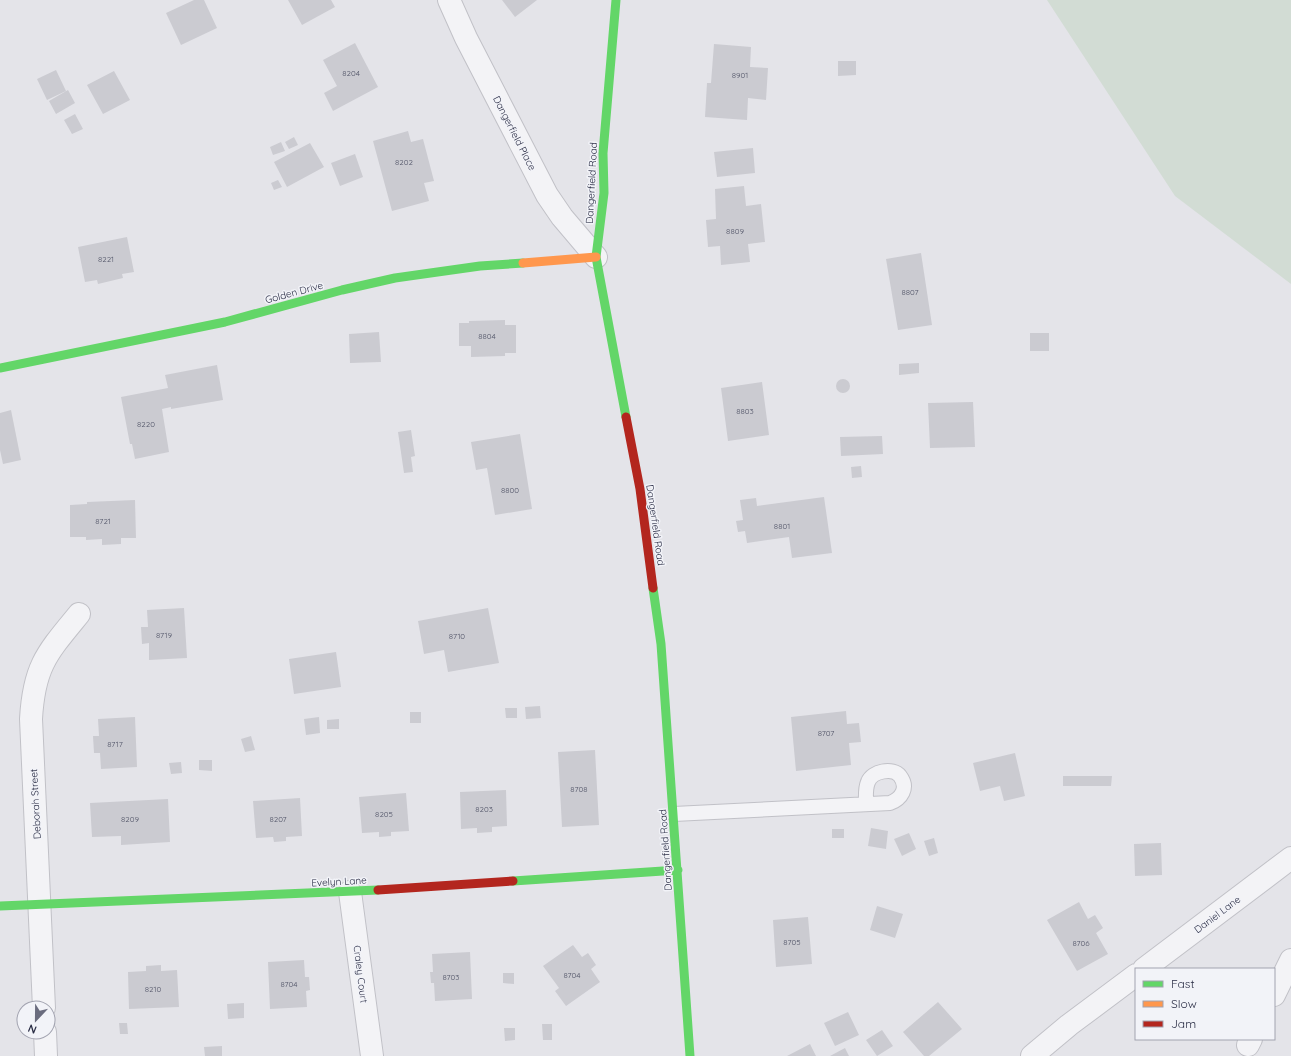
<svg xmlns="http://www.w3.org/2000/svg" width="1291" height="1056" viewBox="0 0 1291 1056" font-family="Quicksand,sans-serif">
  <style>
    .green { fill: #d2dcd4 }
    .building { fill: #cbcbd1 }
    .lines { fill: none; stroke-linecap: round; stroke-linejoin: round }
    .lane-casing { stroke: #c1c1c7; stroke-width: 16 }
    .street-casing { stroke: #c1c1c7; stroke-width: 24 }
    .lane { stroke: #f3f3f6; stroke-width: 14 }
    .street { stroke: #f3f3f6; stroke-width: 22 }
    .fast { stroke: #63d668; stroke-width: 9 }
    .slow { stroke: #ff974d; stroke-width: 9 }
    .jam { stroke: #b3261e; stroke-width: 9 }
    .labels { text-anchor: middle; stroke-width: 3; stroke-linejoin: round; paint-order: stroke }
    .number-label { font-size: 8px; fill: #535669 }
    .street-label { font-size: 10px; fill: #292c44; stroke: #f2f3f8 }
  </style>
  <rect width="100%" height="100%" fill="#e4e4e9"/>
  <!-- green -->
  <path class="green" d="M1047 0H1291V284L1175 196Z"/>
  <!-- building -->
  <path class="building" d="M194 0H204L217 28 181 45 166 13Z
    M288 0H331L335 7 302 25Z
    M502 0H537L515 17Z
    M355 43 378 87 333 111 324 93 337 86 323 60Z
    M714 44 751 47 750 67 768 68 766 100 748 98 747 120 705 117 707 83H711Z
    M838 61H856V75L838 76Z
    M56 70 66 91 47 100 37 79Z
    M114 71 130 100 103 114 87 85Z
    M68 90 75 103 56 114 49 101Z
    M75 114 83 129 72 134 64 120Z
    M408 131 411 142 423 139 434 181 424 183 429 201 392 211 373 141Z
    M294 137 298 145 289 149 285 142Z
    M281 142 285 151 273 155 270 147Z
    M310 143 324 167 287 187 274 162Z
    M753 148 755 173 717 177 714 152Z
    M355 154 363 177 340 186 331 163Z
    M278 180 282 187 274 190 271 183Z
    M744 186 746 206 761 204 765 242 748 244 750 262 721 265 720 246 708 247 706 220 716 219 715 189Z
    M127 237 134 272 122 274 123 278 98 284 97 280 85 282 78 247Z
    M921 253 932 325 898 330 886 259Z
    M505 320V325H516V353H505V356L471 357V346H459V323H469V321Z
    M379 332 381 362 350 363 349 334Z
    M1030 333H1049V351H1030Z
    M919 363V373L899 375V364Z
    M217 365 223 400 171 409V407L162 409 169 452 135 459 132 444H130L121 397 168 388 165 375Z
    M836 386a7 7 0 1 1 14 0a7 7 0 1 1-14 0Z
    M762 382 769 435 728 441 721 388Z
    M973 402 975 447 930 448 928 403Z
    M11 410 21 460 3 464 0 450V413Z
    M411 430 415 456 411 457 413 472 404 473 398 432Z
    M520 434 532 509 495 515 487 468 476 470 471 442Z
    M882 436 883 454 841 456 840 437Z
    M861 466 862 477 852 478 851 467Z
    M824 497 832 553 792 558 789 537 747 543 745 531 738 532 736 521 743 520 740 500 756 498 757 506Z
    M135 500 136 538H121V544L102 545V539L86 540V537H70V505L87 504V502Z
    M184 608 187 658 149 660V643L142 644 141 627H148L147 610Z
    M488 608 499 663 448 672 444 650 424 654 418 621Z
    M336 652 341 687 294 694 289 659Z
    M540 706 541 718 526 719 525 707Z
    M505 708H517V718H506Z
    M846 711 847 724 859 723 861 742 849 743 851 765 796 771 791 717Z
    M410 712H421V723H410Z
    M135 717 137 767 101 769 100 753H94L93 736H99L98 719Z
    M319 717 320 733 306 735 304 719Z
    M339 719V729H327V720Z
    M251 736 255 750 245 752 241 739Z
    M595 750 599 825 562 827 558 752Z
    M1015 753 1025 796 1004 801 1000 786 980 791 973 763Z
    M199 760H212V771L199 770Z
    M181 762 182 773 171 774 169 763Z
    M1063 776H1112L1111 786H1063Z
    M506 790 507 826 492 827V832L477 833V828L461 829 460 792Z
    M406 793 409 831 391 832V836L379 837V832L362 833 359 797Z
    M300 798 302 836 286 837V841L274 842 273 837 256 838 253 801Z
    M168 799 170 842 121 845V836L92 837 90 803Z
    M871 828 888 831 886 849 868 846Z
    M832 829H844V838H832Z
    M909 833 916 849 902 856 894 839Z
    M934 838 938 853 929 856 924 841Z
    M1161 843 1162 875 1135 876 1134 844Z
    M1079 902 1088 919 1095 915 1103 928 1096 933 1108 954 1077 971 1047 920Z
    M877 906 903 914 895 938 870 930Z
    M808 917 812 964 776 967 773 920Z
    M573 945 582 957 588 953 596 965 591 969 600 982 566 1006 555 991 559 988 543 966Z
    M470 952 472 999 435 1001 434 983H431L430 972H433L432 954Z
    M304 960 305 977H309L310 990 306 991 307 1007 270 1009 268 962Z
    M161 965V971L177 970 179 1007 129 1009 128 972 146 971V966Z
    M503 973H514V984L503 983Z
    M938 1002 962 1029 929 1056H924L903 1032Z
    M244 1003V1018L228 1019 227 1004Z
    M848 1012 859 1035 835 1046 824 1023Z
    M119 1023H127L128 1034H120Z
    M542 1024H552V1040H543Z
    M504 1028H515V1040L505 1041Z
    M882 1030 893 1046 877 1056 866 1040Z
    M810 1044 816 1056H787Z
    M222 1046V1056H205L204 1047Z
    M845 1048 849 1056H830Z"/>
  <g class="lines">
    <defs>
      <path id="lane" d="M674 814 890 803C901 799 909 788 900 776 893 767 872 771 868 782 865 789 866 797 866 804"/>
      <path id="street" d="M449 0 466 38 547 195 562 217 596 257
        M350 892 372 1056
        M1144 969 1291 858
        M1274 995 1291 960
        M44 1008 31 719C34 666 47 653 79 614
        M45 1032 46 1056
        M1248 1045 1251 1039
        M1032 1056 1069 1025 1136 975"/>
    </defs>
    <!-- lane casing -->
    <use href="#lane" class="lane-casing"/>
    <!-- street casing -->
    <use href="#street" class="street-casing"/>
    <!-- lane -->
    <use href="#lane" class="lane"/>
    <!-- street -->
    <use href="#street" class="street"/>
    <!-- fast -->
    <path class="fast" d="M616 0 603 153 604 193 596 257 626 417
      M0 368 225 322 342 290 395 278 480 266 523 263
      M653 588 661 644 690 1056
      M513 881 678 870
      M0 906 378 890"/>
    <!-- slow -->
    <path class="slow" d="M523 263 596 257"/>
    <!-- jam -->
    <path class="jam" d="M626 417 640 489 653 588
      M378 890 513 881"/>
  </g>
  <g class="labels">
    <!-- number labels -->
    <g class="number-label">
      <text x="351" y="76">8204</text>
      <text x="740" y="78">8901</text>
      <text x="404" y="165">8202</text>
      <text x="735" y="234">8809</text>
      <text x="106" y="262">8221</text>
      <text x="910" y="295">8807</text>
      <text x="487" y="339">8804</text>
      <text x="745" y="414">8803</text>
      <text x="146" y="427">8220</text>
      <text x="510" y="493">8800</text>
      <text x="103" y="524">8721</text>
      <text x="782" y="529">8801</text>
      <text x="164" y="638">8719</text>
      <text x="457" y="639">8710</text>
      <text x="826" y="736">8707</text>
      <text x="115" y="747">8717</text>
      <text x="579" y="792">8708</text>
      <text x="484" y="812">8203</text>
      <text x="384" y="817">8205</text>
      <text x="130" y="822">8209</text>
      <text x="278" y="822">8207</text>
      <text x="792" y="945">8705</text>
      <text x="1081" y="946">8706</text>
      <text x="572" y="978">8704</text>
      <text x="451" y="980">8703</text>
      <text x="289" y="987">8704</text>
      <text x="153" y="992">8210</text>
    </g>
    <!-- street labels -->
    <g class="street-label">
      <text transform="translate(515 133) rotate(63)" y="4">Dangerfield Place</text>
      <text transform="translate(591 183) rotate(-87)" y="4">Dangerfield Road</text>
      <text transform="translate(294 292) rotate(-15)" y="4">Golden Drive</text>
      <text transform="translate(656 525) rotate(82)" y="4">Dangerfield Road</text>
      <text transform="translate(35 804) rotate(-93)" y="4">Deborah Street</text>
      <text transform="translate(665 850) rotate(-94)" y="4">Dangerfield Road</text>
      <text transform="translate(339 881) rotate(-3)" y="4">Evelyn Lane</text>
      <text transform="translate(1217 914) rotate(-37)" y="4">Daniel Lane</text>
      <text transform="translate(361 974) rotate(83)" y="4">Craley Court</text>
    </g>
  </g>
  <!-- legend -->
  <rect x="1135" y="968" width="140" height="72" fill="#f2f3f8" stroke="#a2a3b0"/>
  <rect x="1143" y="981" width="20" height="6" fill="#63d668" stroke="#a2a3b0"/>
  <text x="1171" y="988" font-size="12" fill="#292c44">Fast</text>
  <rect x="1143" y="1001" width="20" height="6" fill="#ff974d" stroke="#a2a3b0"/>
  <text x="1171" y="1008" font-size="12" fill="#292c44">Slow</text>
  <rect x="1143" y="1021" width="20" height="6" fill="#b3261e" stroke="#a2a3b0"/>
  <text x="1171" y="1028" font-size="12" fill="#292c44">Jam</text>
  <!-- north arrow -->
  <g transform="translate(36 1020) rotate(202)"><circle r="19" fill="#f2f3f8" stroke="#a2a3b0"/>
  <path d="M0-3L7 15L0 10L-7 15Z" fill="#6a6c7e"/>
  <text y="-6" font-size="11" font-weight="bold" text-anchor="middle" fill="#292c44">N</text>
  </g>
</svg>
